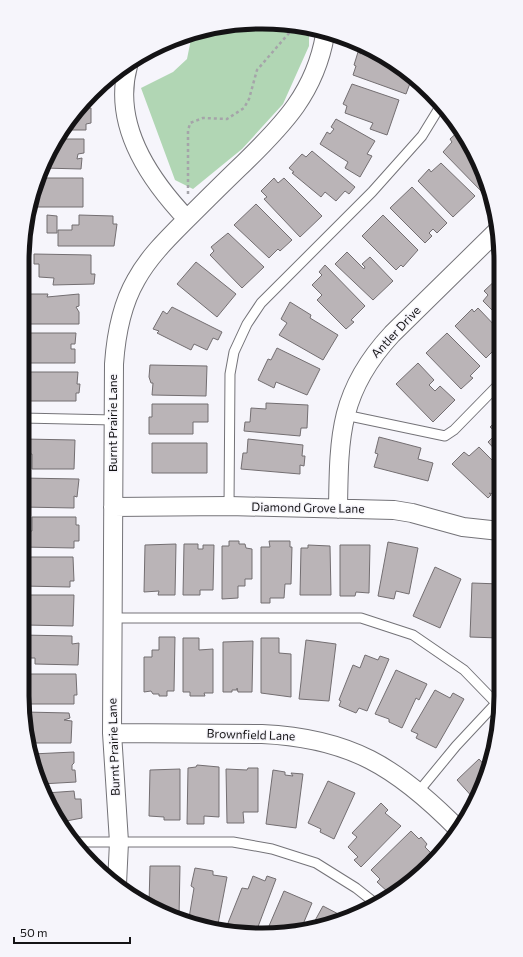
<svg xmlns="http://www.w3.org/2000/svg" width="523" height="957" viewBox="0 0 523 957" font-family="Commissioner,sans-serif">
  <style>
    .green { fill: #b1d6b4 }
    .building { fill: #bab4b7; stroke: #736e71 }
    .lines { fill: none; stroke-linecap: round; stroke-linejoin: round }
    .lane-casing { stroke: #747378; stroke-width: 11 }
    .street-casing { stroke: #747378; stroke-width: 20 }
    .path { stroke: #a5a4a9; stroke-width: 2.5; stroke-dasharray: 3 3; stroke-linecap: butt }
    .lane { stroke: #fff; stroke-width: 9 }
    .street { stroke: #fff; stroke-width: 18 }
    .labels { text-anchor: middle; stroke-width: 3; stroke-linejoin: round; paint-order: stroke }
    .street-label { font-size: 12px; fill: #141315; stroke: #f6f5fb }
    .rim { fill: none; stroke: #141315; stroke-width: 5 }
  </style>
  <rect width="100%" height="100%" fill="#f6f5fb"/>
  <!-- green -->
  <path class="green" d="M293 24 309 30V46L283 104 242 149 193 189 175 180 141 88 173 72 187 59 192 34 199 30Z"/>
  <!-- building -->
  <path class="building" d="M364 48 381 54 400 68 398 74 412 78 406 94 353 75 356 66 354 65 358 52 361 54Z
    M352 84 399 100 387 135 370 129 373 123 345 113 347 106 343 104Z
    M87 104V108H91V123L86 124V130H64Z
    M336 119 375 141 367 154 372 156 360 177 345 168 348 162 320 144 327 132 330 134 334 129 331 127Z
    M461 129 488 184 482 192 443 152 452 142 450 139Z
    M57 139H84V153L78 154 77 159 82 158 81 169 43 168Z
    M312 151 355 187 349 194 345 191 336 201 325 192 321 197 292 173 294 172 289 168 302 154 306 157Z
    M441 163 475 196 453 217 418 181 429 169 431 172Z
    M40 178H83V207H32L34 191H40Z
    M274 178 278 183 284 178 322 216 300 237 264 199 267 197 261 191Z
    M412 187 447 223 437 233 433 229 429 233 432 236 425 243 390 208Z
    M256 204 292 240 280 251 278 249 269 258 234 225Z
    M47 215 57 216V233H47Z
    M79 215 113 216V224H117L114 246H58V230H72V225H79Z
    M383 215 418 250 403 267 401 265 396 270 362 236Z
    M228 233 264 267 242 288 210 255 214 251 211 247Z
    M347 252 364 269 365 267 362 264 370 257 393 281 373 300 335 264Z
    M34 254 91 255V274H95L94 284 53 285 54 278 39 277V264H34Z
    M196 262 236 294 217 317 177 284Z
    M325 265 365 306 351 320 354 322 346 329 317 300 322 295 312 285 322 275 319 272Z
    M499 277V317L483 301 488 295 484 291Z
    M25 294H48L47 297 79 294V306L76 307 79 312V324H25Z
    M290 302 311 315 310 318 338 335 323 360 279 335 287 323 281 319Z
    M172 307 222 332 218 340 213 338 207 350 194 344 191 350 157 333 159 331 153 329 163 311 167 314Z
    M478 308 499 330V352L496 348 486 358 455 326 472 309 474 312Z
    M30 333H76L75 344H71V349H75V363H25V346H29Z
    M447 333 480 366 470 376 473 378 461 389 426 353Z
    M277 348 320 369 307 395 276 382 274 388 258 380 268 359 271 360Z
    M418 363 434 380 429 385 435 391 440 386 455 400 433 422 396 384Z
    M150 365 207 366 206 396 152 395 153 383H151L149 377Z
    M22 372H78L77 384H80L79 393H76V401H22Z
    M266 403 308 405 307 428H301L300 436 244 431 245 422H250L251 408 266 409Z
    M152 404H208V422H193V434H149V417H152Z
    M500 417V455L488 442 497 433 490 427Z
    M379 437 421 448 418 459 433 463 428 481 374 467 378 454 375 453Z
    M24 439 75 440 74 469H32V454H24Z
    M248 439 303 445 302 456H305L304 466 300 465V474L241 469 243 453H247Z
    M152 443H207V473H152Z
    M479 447 500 468V487L495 490 496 492 493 494 489 493 491 495 488 498 452 464 464 452 469 456Z
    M22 478 79 479 77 497 74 496V508L22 507Z
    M32 517H76V525H79V541H74V548L22 547V531H32Z
    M229 541H239V544H245L246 548 252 549V579H245V586H238V598L222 599V546H229Z
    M269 541H290V547H292L291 584H285L284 598H270V603H261V547H270Z
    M388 542 418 548 409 594 396 591 394 599 378 596Z
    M176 544 175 595H158L159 591 144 592 145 545Z
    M184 544H198V549H203V545H214L213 590H200V595H183Z
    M308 545 330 546 331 595H300L301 548H308Z
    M340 545H370L369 593 356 592 355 596H340Z
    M29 557H73L74 581H70V587L23 586 24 570H29Z
    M435 567 461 579 440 628 413 616Z
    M472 583 500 584 499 638 470 637Z
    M23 595H74L73 626 26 625 27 612 23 611Z
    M22 635 72 636V644L79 643 78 665 35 664V658H22Z
    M159 637H175L174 691H167V696H159V694H153L151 691 144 692V657H152V650H159Z
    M183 638H199V650L213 649V693H204L205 696H190V692H183Z
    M261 638H279V653L291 654V697L261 693Z
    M306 640 336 644 329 701 299 699Z
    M253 641 252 692H238L237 688V690H232V692H223V642Z
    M365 655 378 660 380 656 389 659 367 711 359 708 356 713 339 706 341 701 339 700 353 665 360 668Z
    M396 670 427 684 419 700 416 698 402 728 389 722V719L375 714Z
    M22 674H76L77 695H74V704H23Z
    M435 690 450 698 453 693 464 699 436 748 416 738 418 734 411 731Z
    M25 712 69 713 70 718 64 720 72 721 71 743H30Z
    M495 743 493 758 492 759 485 752Z
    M74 752V763L72 765V770H75L76 782 41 784 35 773 32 754Z
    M479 759 488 769 475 800 457 780Z
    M197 765 219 767V817L204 816V824H187L188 768 196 767Z
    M248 768H258V812H243L244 823H227L226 769 247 770Z
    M180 769V820H164V817L149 816 150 770Z
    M273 770 285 772V775L293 776 291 773 303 774 296 828 266 824Z
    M328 781 355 793 334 839 320 832 321 829 308 823Z
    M74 791 75 799H81L82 818 61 822 46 793Z
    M381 803 388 810 385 813 401 826 361 867 354 860 358 857 348 847 357 837 352 833Z
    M411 831 419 839 421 837 427 844 425 847 431 853 389 893 377 882 380 879 371 870Z
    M150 866H180L179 917 149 904Z
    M195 868 213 871V875L227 877 218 924 189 918 194 888 191 886Z
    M253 876 265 881 267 876 276 879 256 932 247 930H232L226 928 242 888 248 889Z
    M284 891 312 903 301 929 277 934 266 933Z
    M323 906 346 918 312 926Z"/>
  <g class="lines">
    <defs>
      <path id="lane" d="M345 415 445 436 454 430 499 384
        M22 418 114 420
        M229 506 230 374 234 352 247 324 261 303 372 192 422 136 441 105
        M113 618H361L413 635 464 670 496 703
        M419 791 456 746 499 700
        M72 842H233L272 849 316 863 356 888 375 903"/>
      <path id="street" d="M128 66C112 124 149 179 187 219
        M113 507 229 506 394 510 412 513 463 527 500 531
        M338 509C339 436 339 391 392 334L499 229
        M112 733 262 734C350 738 397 767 458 829
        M117 884 119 842 112 733 114 364C116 335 121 306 136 280 148 258 166 240 184 222 204 202 224 182 244 163 284 124 315 92 325 35"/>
    </defs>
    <!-- lane casing -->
    <use href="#lane" class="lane-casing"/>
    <!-- street casing -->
    <use href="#street" class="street-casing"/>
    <!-- path -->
    <path class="path" d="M188 194V131L190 123 203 118 227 119 244 108 249 99 257 70 296 25"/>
    <!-- lane -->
    <use href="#lane" class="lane"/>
    <!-- street -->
    <use href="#street" class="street"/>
  </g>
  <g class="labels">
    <!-- street labels -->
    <g class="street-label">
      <text transform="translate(396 332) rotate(-47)" y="4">Antler Drive</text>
      <text transform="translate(113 423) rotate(-90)" y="4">Burnt Prairie Lane</text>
      <text transform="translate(308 508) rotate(1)" y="4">Diamond Grove Lane</text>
      <text transform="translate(251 735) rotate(2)" y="4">Brownfield Lane</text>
      <text transform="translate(114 747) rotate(-92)" y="4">Burnt Prairie Lane</text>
    </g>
  </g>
  <!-- crop -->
  <path d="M0 0H523V957H0ZM261 29H262A232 232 0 0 1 494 261V696A232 232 0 0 1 262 928H261A232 232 0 0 1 29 696V261A232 232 0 0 1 261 29Z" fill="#f6f5fb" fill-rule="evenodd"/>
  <path class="rim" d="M261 29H262A232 232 0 0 1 494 261V696A232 232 0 0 1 262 928H261A232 232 0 0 1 29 696V261A232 232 0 0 1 261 29Z"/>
  <!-- scale -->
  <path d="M14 937v6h116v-6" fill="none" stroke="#141315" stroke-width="2"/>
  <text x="20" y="937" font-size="12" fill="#141315" stroke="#f6f5fb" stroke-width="3" paint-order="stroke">50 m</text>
</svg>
